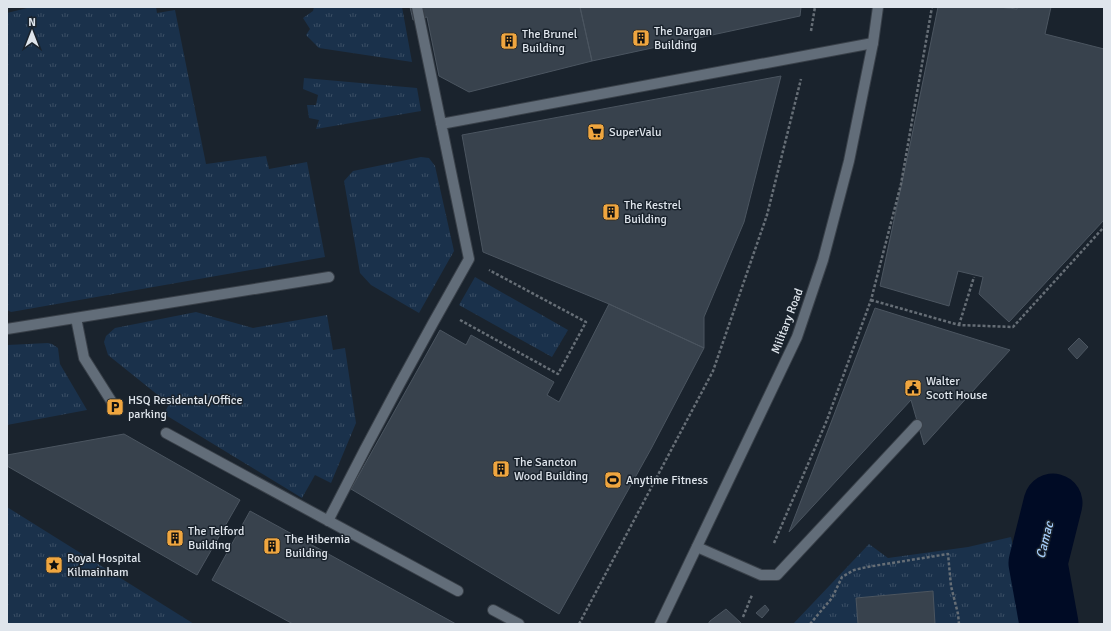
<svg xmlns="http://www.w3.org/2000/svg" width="1111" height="631" viewBox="0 0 1111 631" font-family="Signika,sans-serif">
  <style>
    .grass { fill: url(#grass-tufts) }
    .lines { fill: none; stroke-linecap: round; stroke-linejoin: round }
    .river { stroke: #000b25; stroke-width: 59 }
    .building { fill: #38424d; stroke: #4b5560 }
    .service-casing { stroke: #394049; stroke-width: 12 }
    .pedestrian-casing { stroke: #394049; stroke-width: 12 }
    .tertiary-casing { stroke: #394049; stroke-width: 12 }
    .path { stroke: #666e76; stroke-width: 2.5; stroke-dasharray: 3 2; stroke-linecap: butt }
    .service { stroke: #626d79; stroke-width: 10 }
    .pedestrian { stroke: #626d79; stroke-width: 10 }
    .tertiary { stroke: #626d79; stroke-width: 10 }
    .labels { text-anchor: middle; stroke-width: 3; stroke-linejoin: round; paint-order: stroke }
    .poi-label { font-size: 12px; fill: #dfe5ec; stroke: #1a232d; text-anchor: start }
    .street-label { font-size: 12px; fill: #dfe5ec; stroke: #1a232d }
    .water-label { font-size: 13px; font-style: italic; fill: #a4cbf7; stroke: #1a232d }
  </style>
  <defs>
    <pattern id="grass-tufts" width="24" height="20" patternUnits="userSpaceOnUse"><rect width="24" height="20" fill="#1a314b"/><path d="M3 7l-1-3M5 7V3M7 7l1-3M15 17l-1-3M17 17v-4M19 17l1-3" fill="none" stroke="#3b4f65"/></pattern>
  </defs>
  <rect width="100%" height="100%" fill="#1a232d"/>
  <!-- grass -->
  <path class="grass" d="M31 7H156L157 13 175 10 206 164 266 156 269 169 307 162 325 257 11 312 7 310V40H8L7 32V13Z
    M314 7H402L412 62 319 48 306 35 310 29 303 18 313 11Z
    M304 78 417 88 421 111 316 129 319 120 309 118 307 105H316L318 95 303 89Z
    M421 157 429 158 435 166 454 251 419 313 371 285 360 273 344 181 353 171Z
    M475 277 568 330 552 357 459 305Z
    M196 312 253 328 327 315 333 350 345 348 356 423 331 483 315 475 302 498 164 414 169 404 108 355 104 342 106 336 115 328Z
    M48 343 52 344 58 348 60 364 87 410 7 425V345Z
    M7 507 194 624H7Z
    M1011 537 1031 624H935L932 591 856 598 858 624H793L869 544 888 558 968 547Z"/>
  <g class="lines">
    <!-- river -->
    <path class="river" d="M1049 624 1038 563 1053 503"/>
  </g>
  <!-- building -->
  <path class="building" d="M410 7H580L592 61 469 92 439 76 427 17 413 20Z
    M580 7H801L800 16 592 61Z
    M938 7H999L1017 9V7H1051L1045 34 1104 49V220L1009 322 979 294 983 277 958 271 949 306 880 286 911 140Z
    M781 76 744 222 704 317V348L609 304 483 252 462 135Z
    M609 304 704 348 651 449 559 614 351 489 440 330 466 345 471 335 554 382 547 395 559 402Z
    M875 308 1010 350 924 445 911 400 789 532Z
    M1079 338 1088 347 1077 359 1068 349Z
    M124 434 240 500 197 575 7 466V455Z
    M250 511 456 624H293L212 580Z
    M933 591 935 624H858L856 598Z
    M765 605 769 610 762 618 756 613Z
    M726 609 742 624H708L710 621Z"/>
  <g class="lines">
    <defs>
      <path id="service" d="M76 318 84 358 115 407
        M7 329 329 277
        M697 547 761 575H777L917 425"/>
      <path id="pedestrian" d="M441 124 873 43
        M166 433 458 591
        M328 521C373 432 420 345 469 259L417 7
        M493 610 519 624"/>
      <path id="tertiary" d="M660 624 797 337 823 260 849 161 873 43 878 7"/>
    </defs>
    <!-- service casing -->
    <use href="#service" class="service-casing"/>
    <!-- pedestrian casing -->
    <use href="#pedestrian" class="pedestrian-casing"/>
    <!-- tertiary casing -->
    <use href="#tertiary" class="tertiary-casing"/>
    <!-- path -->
    <path class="path" d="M811 31 815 7
      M871 300 959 325 1013 327 1104 227
      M460 320 558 374 586 322 489 270
      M959 325 974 277
      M774 543 827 420 871 300 901 184 932 7
      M743 617 752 595
      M579 624 713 371 767 215 801 79
      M810 624 832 598 842 577 854 570 867 567 948 554 951 586 958 614 959 624"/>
    <!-- service -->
    <use href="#service" class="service"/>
    <!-- pedestrian -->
    <use href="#pedestrian" class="pedestrian"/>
    <!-- tertiary -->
    <use href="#tertiary" class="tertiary"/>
  </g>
  <!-- icons -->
  <defs>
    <symbol id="building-square" viewBox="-11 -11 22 22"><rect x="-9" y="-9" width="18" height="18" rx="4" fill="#f0a63f" stroke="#1a232d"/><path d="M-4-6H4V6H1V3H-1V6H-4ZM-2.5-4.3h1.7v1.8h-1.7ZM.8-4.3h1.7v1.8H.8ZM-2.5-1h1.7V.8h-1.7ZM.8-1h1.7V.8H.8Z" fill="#111"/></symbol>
    <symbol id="supermarket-square" viewBox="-11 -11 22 22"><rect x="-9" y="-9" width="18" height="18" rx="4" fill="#f0a63f" stroke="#1a232d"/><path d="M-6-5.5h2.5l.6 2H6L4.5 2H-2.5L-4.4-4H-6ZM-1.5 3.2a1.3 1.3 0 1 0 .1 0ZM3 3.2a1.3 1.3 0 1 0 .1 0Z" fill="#111"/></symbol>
    <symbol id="civic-square" viewBox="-11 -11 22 22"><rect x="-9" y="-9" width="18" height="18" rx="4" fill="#f0a63f" stroke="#1a232d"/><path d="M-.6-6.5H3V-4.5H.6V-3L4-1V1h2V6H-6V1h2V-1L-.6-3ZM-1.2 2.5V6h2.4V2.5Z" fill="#111"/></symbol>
    <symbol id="parking-square" viewBox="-11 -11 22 22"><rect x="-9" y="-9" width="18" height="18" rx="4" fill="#f0a63f" stroke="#1a232d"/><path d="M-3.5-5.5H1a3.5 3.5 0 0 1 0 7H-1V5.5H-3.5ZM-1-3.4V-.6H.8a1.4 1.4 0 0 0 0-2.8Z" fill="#111"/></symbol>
    <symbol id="stadium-square" viewBox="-11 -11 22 22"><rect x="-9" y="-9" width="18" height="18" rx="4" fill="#f0a63f" stroke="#1a232d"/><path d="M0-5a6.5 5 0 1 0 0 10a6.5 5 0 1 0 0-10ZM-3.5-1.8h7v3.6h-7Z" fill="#111"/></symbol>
    <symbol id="sight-square" viewBox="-11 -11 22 22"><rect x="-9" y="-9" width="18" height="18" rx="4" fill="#f0a63f" stroke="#1a232d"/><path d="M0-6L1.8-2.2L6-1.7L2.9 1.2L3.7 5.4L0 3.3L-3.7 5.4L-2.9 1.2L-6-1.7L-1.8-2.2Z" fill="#111"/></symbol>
  </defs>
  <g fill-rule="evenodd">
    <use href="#building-square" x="631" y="28" width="20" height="20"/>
    <use href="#building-square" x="499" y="31" width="20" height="20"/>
    <use href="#supermarket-square" x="586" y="122" width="20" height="20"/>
    <use href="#building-square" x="601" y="202" width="20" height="20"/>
    <use href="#civic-square" x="903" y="378" width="20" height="20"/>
    <use href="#parking-square" x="105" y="397" width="20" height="20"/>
    <use href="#building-square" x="491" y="459" width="20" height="20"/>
    <use href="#stadium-square" x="603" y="470" width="20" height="20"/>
    <use href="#building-square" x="165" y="528" width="20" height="20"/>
    <use href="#building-square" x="262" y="536" width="20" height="20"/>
    <use href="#sight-square" x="44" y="555" width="20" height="20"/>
  </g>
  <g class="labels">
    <!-- poi labels -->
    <g class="poi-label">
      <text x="654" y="35">The Dargan<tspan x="654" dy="14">Building</tspan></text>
      <text x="522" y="38">The Brunel<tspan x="522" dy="14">Building</tspan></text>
      <text x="609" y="136">SuperValu</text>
      <text x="624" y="209">The Kestrel<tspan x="624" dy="14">Building</tspan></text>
      <text x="926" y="385">Walter<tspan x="926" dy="14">Scott House</tspan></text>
      <text x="128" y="404">HSQ Residental/Office<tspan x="128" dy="14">parking</tspan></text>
      <text x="514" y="466">The Sancton<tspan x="514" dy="14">Wood Building</tspan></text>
      <text x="626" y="484">Anytime Fitness</text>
      <text x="188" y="535">The Telford<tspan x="188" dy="14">Building</tspan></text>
      <text x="285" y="543">The Hibernia<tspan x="285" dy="14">Building</tspan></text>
      <text x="67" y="562">Royal Hospital<tspan x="67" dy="14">Kilmainham</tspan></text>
    </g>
    <!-- street labels -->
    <g class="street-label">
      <text transform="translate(787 321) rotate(-69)" y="4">Military Road</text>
    </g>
    <!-- water labels -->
    <g class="water-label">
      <text transform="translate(1044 540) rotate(-76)" y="5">Camac</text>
    </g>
  </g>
  <!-- border -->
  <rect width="1111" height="631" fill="none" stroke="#dfe5ec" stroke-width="16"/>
  <!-- north arrow -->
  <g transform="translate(32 32)" stroke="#1a232d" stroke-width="3" paint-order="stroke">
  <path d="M0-3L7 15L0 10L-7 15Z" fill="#dfe5ec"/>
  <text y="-6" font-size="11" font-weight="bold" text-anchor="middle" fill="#dfe5ec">N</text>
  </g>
</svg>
